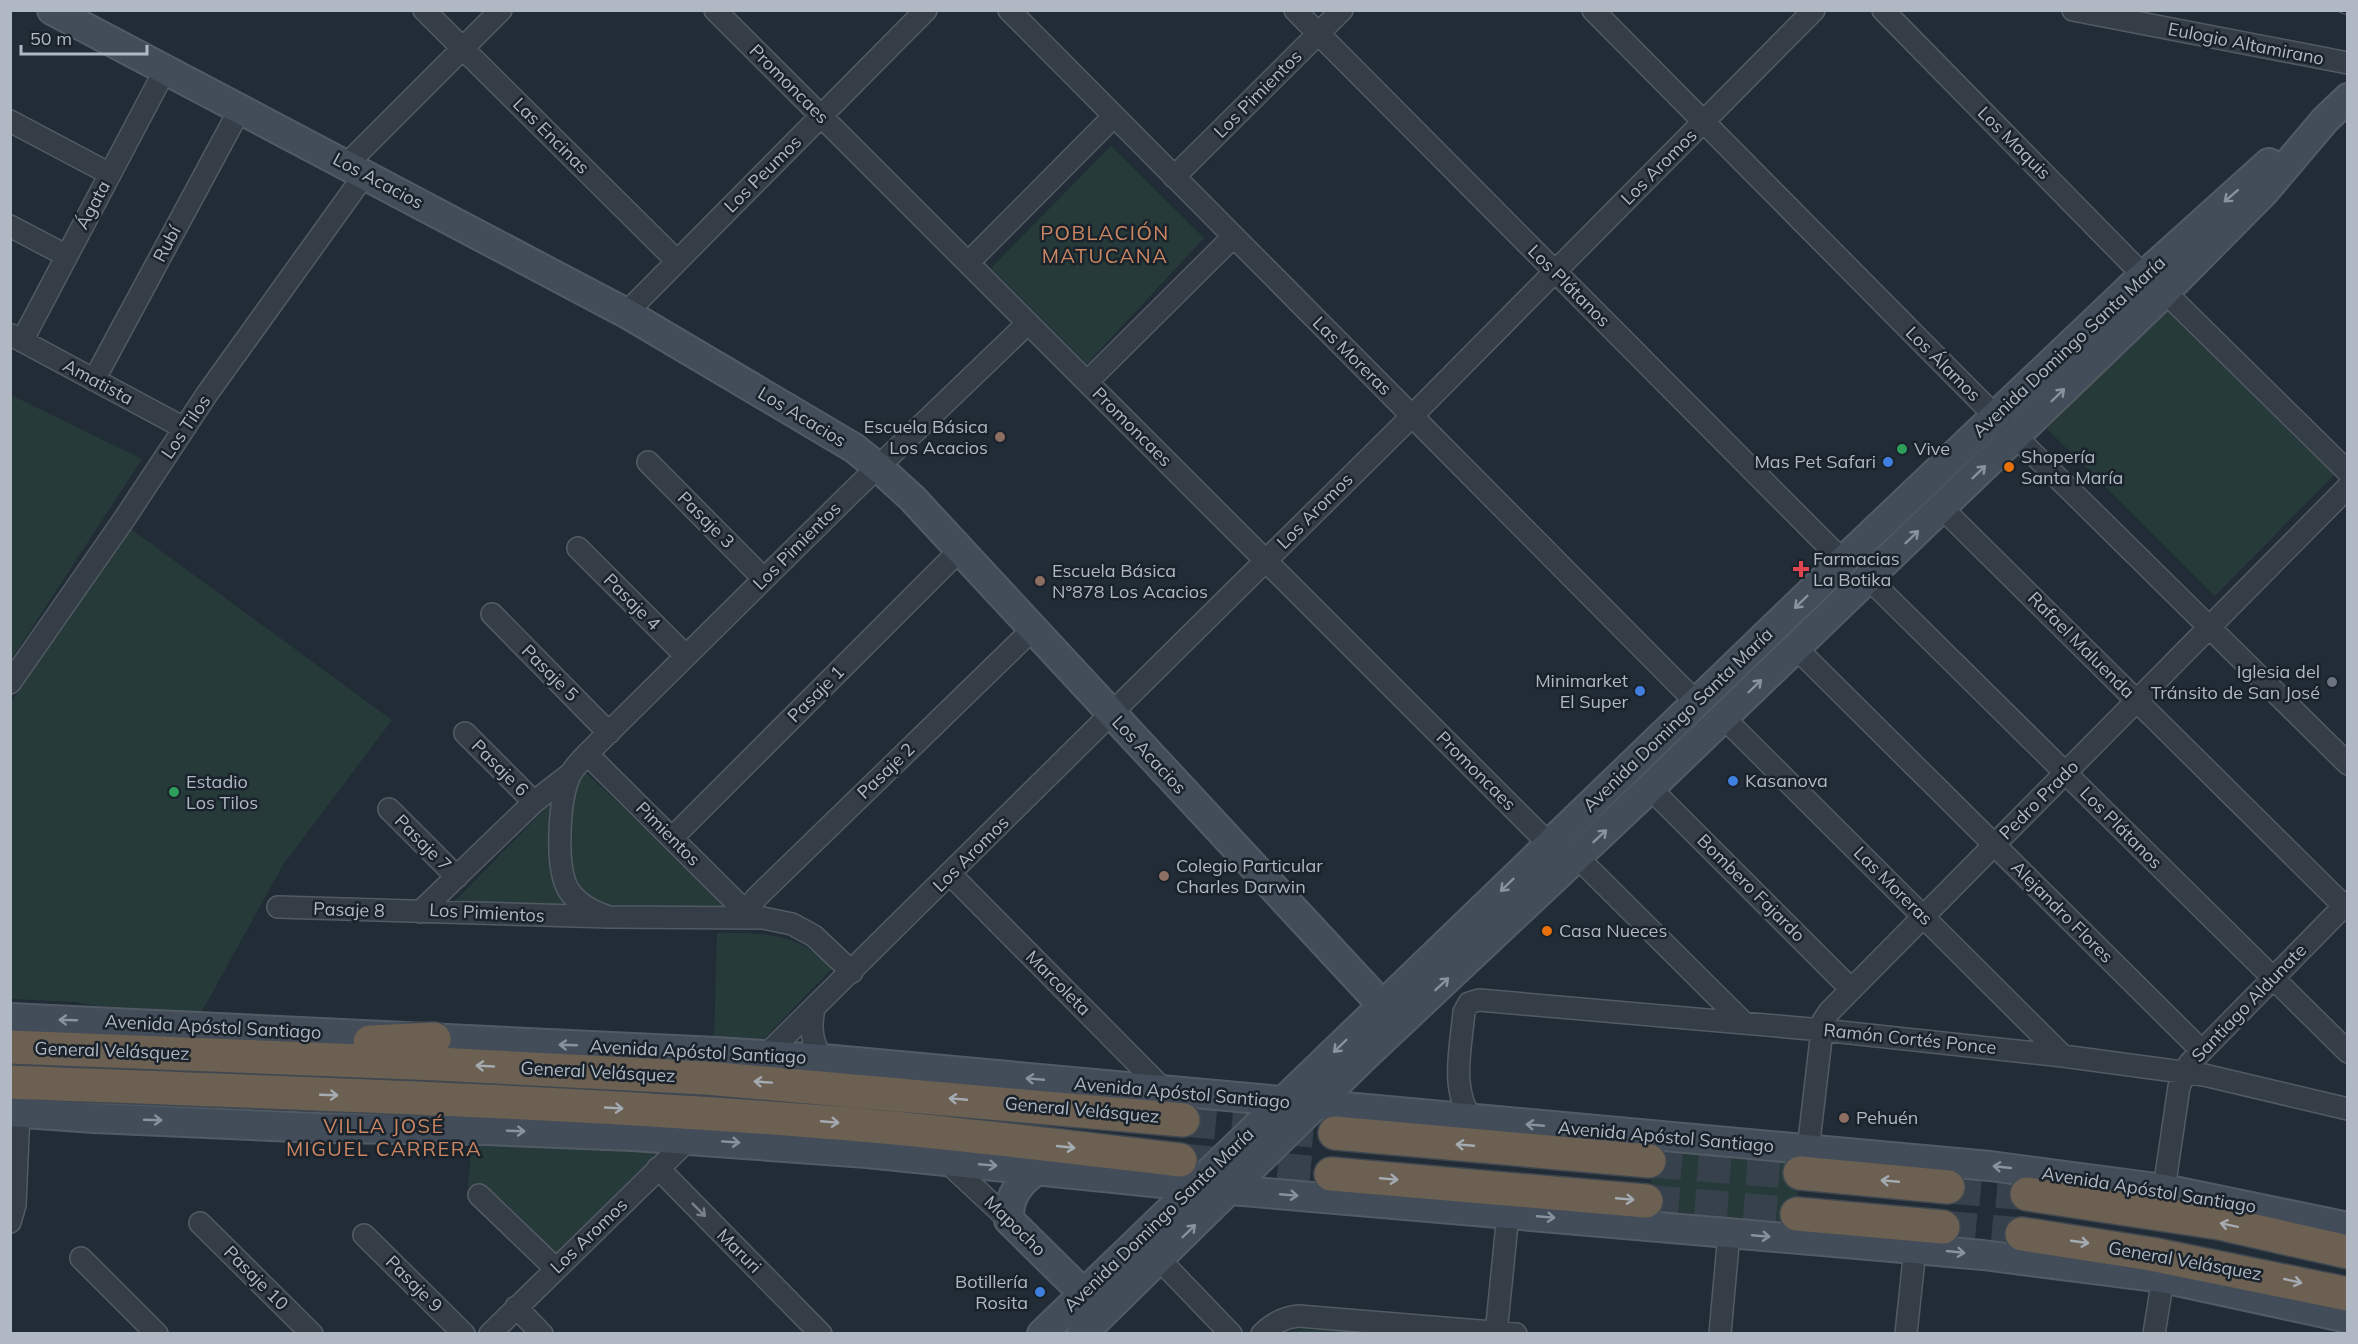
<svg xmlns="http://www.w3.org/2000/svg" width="2358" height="1344" viewBox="0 0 2358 1344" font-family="Mulish,sans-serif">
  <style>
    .green { fill: #263a39 }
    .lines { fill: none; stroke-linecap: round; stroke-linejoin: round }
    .highway-tunnel { stroke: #36414b; stroke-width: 33; stroke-dasharray: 33 16; stroke-linecap: butt }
    .street-casing { stroke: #525b64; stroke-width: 24 }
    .secondary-casing { stroke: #525b64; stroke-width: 32 }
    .highway-casing { stroke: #3f4851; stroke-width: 36 }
    .street { stroke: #353e47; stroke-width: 21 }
    .secondary { stroke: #434d59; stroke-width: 28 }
    .highway { stroke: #6c6052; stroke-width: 33 }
    .rail-casing { stroke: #57626d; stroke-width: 7 }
    .rail { stroke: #1a232b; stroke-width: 4.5; stroke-dasharray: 14; stroke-linecap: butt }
    .oneway { stroke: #89939e }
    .oneway2 { stroke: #a5abb2 }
    .oneway3 { stroke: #78818b }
    .education-dot { fill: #8d6e63; stroke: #1a232b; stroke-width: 2 }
    .leisure-dot { fill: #2e9e5b; stroke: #1a232b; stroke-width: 2 }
    .shop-dot { fill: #3f7fe0; stroke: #1a232b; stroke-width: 2 }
    .food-dot { fill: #e8710a; stroke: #1a232b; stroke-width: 2 }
    .health-dot { fill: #e0444e; stroke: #1a232b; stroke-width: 2 }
    .worship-dot { fill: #6b7280; stroke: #1a232b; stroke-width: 2 }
    .labels { text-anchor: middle; stroke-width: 5; stroke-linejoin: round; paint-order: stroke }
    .street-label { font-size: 18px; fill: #afb8c3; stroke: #1a232b }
    .poi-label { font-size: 18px; fill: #afb8c3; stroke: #1a232b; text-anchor: start }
    .neighbourhood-label { font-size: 20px; letter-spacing: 1.5px; fill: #cc8762; stroke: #1a232b }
  </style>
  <rect width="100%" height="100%" fill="#212c36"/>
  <!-- green -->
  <path class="green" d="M1111 146 1204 238 1087 364 991 268Z
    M2166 308 2334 475 2215 596 2047 429Z
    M11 395 142 459 11 660Z
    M131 529 392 720 283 865 201 1013 89 1005 76 1002 11 999V702Z
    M583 770 728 907 454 902Z
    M717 933C745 933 776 932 802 945 813 950 823 961 832 969L762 1041 714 1038Z
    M472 1141 661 1151 556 1257 483 1187H468Z
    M1655 1143 1800 1154 1796 1225 1648 1209Z
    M1302 1329 1382 1333 1279 1334Z"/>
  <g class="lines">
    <!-- highway-tunnel -->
    <path class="highway-tunnel" d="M1183 1120 1335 1133
      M1180 1160 1331 1174
      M1649 1161 1800 1173
      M1948 1187 2027 1194
      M1646 1201 1797 1214
      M1943 1227 2022 1234"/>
    <defs>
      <path id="street" d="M424 10 677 261
        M715 10 1549 844
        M1009 10 1696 702
        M1295 10 1843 561
        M1593 10 1995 416 2348 764
        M1883 10 2144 276
        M2073 10 2348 63
        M10 121 110 174
        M346 165 501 10
        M1174 177 1342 10
        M10 226 67 256
        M968 263 1114 116
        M2165 292 2348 472
        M626 313 926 10
        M11 335 184 428
        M22 341 165 70
        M94 380 240 109
        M1087 382 1233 237
        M648 462 764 579
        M1942 508 2348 910
        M578 548 686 656
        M1868 578 2348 1052
        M492 614 609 733
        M1796 648 2201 1050
        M10 683 125 518 207 394 365 174
        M1723 717 2063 1056
        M465 733 534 802
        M587 754 737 903 745 918
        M1650 788 1851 989
        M389 809 457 877
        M672 838 960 550
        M1577 857 1744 1023
        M950 874 1166 1092
        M278 907 609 917 763 918 792 924 814 936 852 972
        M420 912 534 802 570 774
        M609 917C593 912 577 904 568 889 555 866 559 799 570 775 574 767 581 761 587 754L854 490 1028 323
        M745 918 755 899 1033 629
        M814 1009C810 1027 811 1044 823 1059
        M766 1055 1412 416 1814 10
        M1472 1120C1450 1089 1461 1047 1464 1012L1469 1003 1479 1000 1822 1030 2063 1056 2204 1075 2348 1109
        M1808 1150 1822 1030 1823 1021 1829 1012 2348 487
        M946 1161 1009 1220
        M658 1168 821 1334
        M2164 1189 2179 1087 2189 1064 2348 902
        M479 1195 555 1268
        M10 1222 15 1205 19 1113
        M200 1223 312 1334
        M364 1235 464 1334
        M81 1258 157 1334
        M1159 1259 1231 1334
        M516 1307 542 1334
        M490 1334 689 1139
        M1262 1334C1273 1323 1284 1317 1299 1316L1516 1334
        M1496 1334 1508 1214
        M1720 1334 1729 1233
        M1906 1334 1915 1249
        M2154 1334 2163 1278"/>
      <path id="secondary" d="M52 10 626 313 854 448 879 468 912 498 1396 1020
        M10 1018 717 1052 823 1059 1990 1166 2164 1189 2348 1227
        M10 1112 94 1118 318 1128 486 1130 633 1136 867 1153 1231 1190 1983 1255 2163 1278 2348 1318
        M1039 1169C1020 1181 1008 1196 1009 1220L1083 1293
        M1042 1334 1843 561 2129 289 2269 163
        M1082 1334 1364 1057 1650 788 2165 292 2264 192 2325 120 2348 98"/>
      <path id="highway" d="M370 1042 434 1039
        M10 1047 438 1064 706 1078 1183 1120
        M10 1082C277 1093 545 1100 811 1121 934 1130 1057 1146 1180 1160
        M1335 1133 1649 1161
        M1800 1173 1948 1187
        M1331 1174 1646 1201
        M2027 1194 2219 1223 2348 1252
        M1797 1214 1943 1227
        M2022 1234 2151 1254 2348 1294"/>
    </defs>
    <!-- street casing -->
    <use href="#street" class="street-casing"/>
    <!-- secondary casing -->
    <use href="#secondary" class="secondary-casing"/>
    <!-- highway casing -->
    <use href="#highway" class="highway-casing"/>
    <!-- street -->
    <use href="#street" class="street"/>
    <!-- secondary -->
    <use href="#secondary" class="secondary"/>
    <!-- highway -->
    <use href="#highway" class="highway"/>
    <defs>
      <path id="rail" d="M2342 10 2348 12"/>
    </defs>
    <!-- rail casing -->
    <use href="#rail" class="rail-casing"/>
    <!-- rail -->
    <use href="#rail" class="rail"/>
  </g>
  <!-- one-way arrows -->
  <defs><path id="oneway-shaft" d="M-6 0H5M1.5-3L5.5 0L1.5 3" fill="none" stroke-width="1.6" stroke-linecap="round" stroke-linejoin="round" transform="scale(1.5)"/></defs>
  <g class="oneway">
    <use href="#oneway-shaft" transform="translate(2231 196) rotate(139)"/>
    <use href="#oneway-shaft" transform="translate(2058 395) rotate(-44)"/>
    <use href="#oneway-shaft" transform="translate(1979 472) rotate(-44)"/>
    <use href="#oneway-shaft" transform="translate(1912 537) rotate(-44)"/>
    <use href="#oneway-shaft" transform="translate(1801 602) rotate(136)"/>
    <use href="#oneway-shaft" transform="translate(1755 686) rotate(-44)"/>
    <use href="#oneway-shaft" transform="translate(1600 836) rotate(-43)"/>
    <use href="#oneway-shaft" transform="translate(1507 885) rotate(136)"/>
    <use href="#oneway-shaft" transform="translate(1442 984) rotate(-43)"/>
    <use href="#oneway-shaft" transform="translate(68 1020) rotate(-178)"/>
    <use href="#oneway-shaft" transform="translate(568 1045) rotate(-178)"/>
    <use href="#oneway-shaft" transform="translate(1340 1046) rotate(136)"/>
    <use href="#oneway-shaft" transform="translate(1035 1079) rotate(-175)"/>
    <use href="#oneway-shaft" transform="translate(153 1120) rotate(2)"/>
    <use href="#oneway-shaft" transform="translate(1535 1125) rotate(-175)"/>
    <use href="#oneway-shaft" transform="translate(516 1131) rotate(2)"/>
    <use href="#oneway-shaft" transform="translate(731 1142) rotate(4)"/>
    <use href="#oneway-shaft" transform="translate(988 1165) rotate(5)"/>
    <use href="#oneway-shaft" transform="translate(2002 1167) rotate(-174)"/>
    <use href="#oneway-shaft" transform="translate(1289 1195) rotate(5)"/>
    <use href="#oneway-shaft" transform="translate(1546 1217) rotate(5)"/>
    <use href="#oneway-shaft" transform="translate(1189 1231) rotate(-44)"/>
    <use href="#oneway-shaft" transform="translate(1761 1236) rotate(5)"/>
    <use href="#oneway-shaft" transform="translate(1956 1252) rotate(6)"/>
  </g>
  <g class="oneway2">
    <use href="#oneway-shaft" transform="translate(485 1066) rotate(-177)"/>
    <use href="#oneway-shaft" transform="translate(763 1082) rotate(-176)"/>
    <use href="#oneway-shaft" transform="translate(329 1095) rotate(2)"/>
    <use href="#oneway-shaft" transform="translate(958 1099) rotate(-175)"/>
    <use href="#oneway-shaft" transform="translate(614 1108) rotate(3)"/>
    <use href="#oneway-shaft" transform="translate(830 1122) rotate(5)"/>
    <use href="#oneway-shaft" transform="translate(1465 1145) rotate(-175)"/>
    <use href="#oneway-shaft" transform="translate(1066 1147) rotate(6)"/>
    <use href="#oneway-shaft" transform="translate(1389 1179) rotate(5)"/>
    <use href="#oneway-shaft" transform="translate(1890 1181) rotate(-175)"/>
    <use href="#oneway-shaft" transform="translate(1625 1199) rotate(5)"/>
    <use href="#oneway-shaft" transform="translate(2229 1225) rotate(-168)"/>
    <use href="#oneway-shaft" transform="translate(2080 1242) rotate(8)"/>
    <use href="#oneway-shaft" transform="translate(2293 1281) rotate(13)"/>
  </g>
  <use class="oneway3" href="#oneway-shaft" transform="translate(699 1210) rotate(45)"/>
  <!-- markers -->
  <g class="education-dot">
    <circle cx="1000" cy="437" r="6"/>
    <circle cx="1040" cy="581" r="6"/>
    <circle cx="1164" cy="876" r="6"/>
    <circle cx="1844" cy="1118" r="6"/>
  </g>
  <g class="leisure-dot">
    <circle cx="1902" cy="449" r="6"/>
    <circle cx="174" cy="792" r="6"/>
  </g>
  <g class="shop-dot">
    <circle cx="1888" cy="462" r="6"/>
    <circle cx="1640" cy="691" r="6"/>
    <circle cx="1733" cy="781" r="6"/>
    <circle cx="1040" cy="1292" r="6"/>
  </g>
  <g class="food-dot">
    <circle cx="2009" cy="467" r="6"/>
    <circle cx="1547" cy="931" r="6"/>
  </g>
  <path class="health-dot" d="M1798 560h6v6h6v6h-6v6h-6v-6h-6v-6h6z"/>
  <circle class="worship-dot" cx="2332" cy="682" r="6"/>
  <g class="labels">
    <!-- street labels -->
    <g class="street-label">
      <text transform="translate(2246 44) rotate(11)" y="6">Eulogio Altamirano</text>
      <text transform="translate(789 84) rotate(45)" y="6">Promoncaes</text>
      <text transform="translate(1258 94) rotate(-45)" y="6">Los Pimientos</text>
      <text transform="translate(551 136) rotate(45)" y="6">Las Encinas</text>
      <text transform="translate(2014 143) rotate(45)" y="6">Los Maquis</text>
      <text transform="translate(1659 167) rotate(-45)" y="6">Los Aromos</text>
      <text transform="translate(763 174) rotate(-45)" y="6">Los Peumos</text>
      <text transform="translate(378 181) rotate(28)" y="6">Los Acacios</text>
      <text transform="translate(93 205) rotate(-62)" y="6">Ágata</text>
      <text transform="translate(167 244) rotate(-62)" y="6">Rubí</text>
      <text transform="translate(1569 286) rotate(45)" y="6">Los Plátanos</text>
      <text transform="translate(2069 347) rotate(-43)" y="6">Avenida Domingo Santa María</text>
      <text transform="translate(1352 356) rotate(45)" y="6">Las Moreras</text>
      <text transform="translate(1943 364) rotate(45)" y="6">Los Álamos</text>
      <text transform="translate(98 382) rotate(28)" y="6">Amatista</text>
      <text transform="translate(802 417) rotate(31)" y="6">Los Acacios</text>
      <text transform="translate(186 427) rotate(-56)" y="6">Los Tilos</text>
      <text transform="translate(1132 427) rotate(45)" y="6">Promoncaes</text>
      <text transform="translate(1315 511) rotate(-45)" y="6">Los Aromos</text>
      <text transform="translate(706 520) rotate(45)" y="6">Pasaje 3</text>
      <text transform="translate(797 546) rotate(-45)" y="6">Los Pimientos</text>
      <text transform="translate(632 602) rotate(45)" y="6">Pasaje 4</text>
      <text transform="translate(2081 645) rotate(45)" y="6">Rafael Maluenda</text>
      <text transform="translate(550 673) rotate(45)" y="6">Pasaje 5</text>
      <text transform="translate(816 694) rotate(-45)" y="6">Pasaje 1</text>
      <text transform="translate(1678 720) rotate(-44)" y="6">Avenida Domingo Santa María</text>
      <text transform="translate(1149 755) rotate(47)" y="6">Los Acacios</text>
      <text transform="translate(500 768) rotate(45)" y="6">Pasaje 6</text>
      <text transform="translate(886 771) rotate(-44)" y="6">Pasaje 2</text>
      <text transform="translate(1476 771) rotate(45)" y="6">Promoncaes</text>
      <text transform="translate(2039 800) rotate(-45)" y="6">Pedro Prado</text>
      <text transform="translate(2121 828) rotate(45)" y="6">Los Plátanos</text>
      <text transform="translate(668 834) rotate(45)" y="6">Pimientos</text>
      <text transform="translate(423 843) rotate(45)" y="6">Pasaje 7</text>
      <text transform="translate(971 854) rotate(-45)" y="6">Los Aromos</text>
      <text transform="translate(1893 886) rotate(45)" y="6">Las Moreras</text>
      <text transform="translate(1751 888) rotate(45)" y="6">Bombero Fajardo</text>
      <text transform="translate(349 910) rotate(2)" y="6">Pasaje 8</text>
      <text transform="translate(2062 912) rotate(45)" y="6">Alejandro Flores</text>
      <text transform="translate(487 913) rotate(3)" y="6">Los Pimientos</text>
      <text transform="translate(1058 983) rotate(45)" y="6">Marcoleta</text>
      <text transform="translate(2249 1003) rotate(-46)" y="6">Santiago Aldunate</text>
      <text transform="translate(213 1027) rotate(3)" y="6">Avenida Apóstol Santiago</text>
      <text transform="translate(1910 1039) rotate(6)" y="6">Ramón Cortés Ponce</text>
      <text transform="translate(112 1051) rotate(2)" y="6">General Velásquez</text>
      <text transform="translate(698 1052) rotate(3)" y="6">Avenida Apóstol Santiago</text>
      <text transform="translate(598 1072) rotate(3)" y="6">General Velásquez</text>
      <text transform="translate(1182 1093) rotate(5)" y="6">Avenida Apóstol Santiago</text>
      <text transform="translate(1082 1110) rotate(5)" y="6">General Velásquez</text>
      <text transform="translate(1666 1137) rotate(5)" y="6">Avenida Apóstol Santiago</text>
      <text transform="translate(2149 1190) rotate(9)" y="6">Avenida Apóstol Santiago</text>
      <text transform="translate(1159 1220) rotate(-44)" y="6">Avenida Domingo Santa María</text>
      <text transform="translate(1015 1226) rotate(44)" y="6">Mapocho</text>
      <text transform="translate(589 1236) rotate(-44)" y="6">Los Aromos</text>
      <text transform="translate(739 1251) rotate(45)" y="6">Maruri</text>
      <text transform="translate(2185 1261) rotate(10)" y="6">General Velásquez</text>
      <text transform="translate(256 1278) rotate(45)" y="6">Pasaje 10</text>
      <text transform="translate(414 1284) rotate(45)" y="6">Pasaje 9</text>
    </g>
    <!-- poi labels -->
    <g class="poi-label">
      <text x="988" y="433" text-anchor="end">Escuela Básica<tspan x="988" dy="21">Los Acacios</tspan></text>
      <text x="1914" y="455">Vive</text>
      <text x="2021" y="463">Shopería<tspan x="2021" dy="21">Santa María</tspan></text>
      <text x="1876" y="468" text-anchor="end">Mas Pet Safari</text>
      <text x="1813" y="565">Farmacias<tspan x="1813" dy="21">La Botika</tspan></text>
      <text x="1052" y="577">Escuela Básica<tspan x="1052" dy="21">N°878 Los Acacios</tspan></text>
      <text x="2320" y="678" text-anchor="end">Iglesia del<tspan x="2320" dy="21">Tránsito de San José</tspan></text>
      <text x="1628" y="687" text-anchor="end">Minimarket<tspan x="1628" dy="21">El Super</tspan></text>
      <text x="1745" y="787">Kasanova</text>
      <text x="186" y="788">Estadio<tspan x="186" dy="21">Los Tilos</tspan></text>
      <text x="1176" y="872">Colegio Particular<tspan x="1176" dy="21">Charles Darwin</tspan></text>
      <text x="1559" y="937">Casa Nueces</text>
      <text x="1856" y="1124">Pehuén</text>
      <text x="1028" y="1288" text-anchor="end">Botillería<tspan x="1028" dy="21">Rosita</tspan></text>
    </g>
    <!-- neighbourhood labels -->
    <g class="neighbourhood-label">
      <text x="1105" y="240">POBLACIÓN<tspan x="1105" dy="23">MATUCANA</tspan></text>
      <text x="384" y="1133">VILLA JOSÉ<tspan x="384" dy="23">MIGUEL CARRERA</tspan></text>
    </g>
  </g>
  <!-- border -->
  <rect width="2358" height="1344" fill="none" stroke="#afb8c3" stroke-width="24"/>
  <!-- scale -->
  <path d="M21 45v9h126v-9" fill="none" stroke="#afb8c3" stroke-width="3"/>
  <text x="30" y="45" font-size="18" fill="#afb8c3" stroke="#1a232b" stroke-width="4.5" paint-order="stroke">50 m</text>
</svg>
